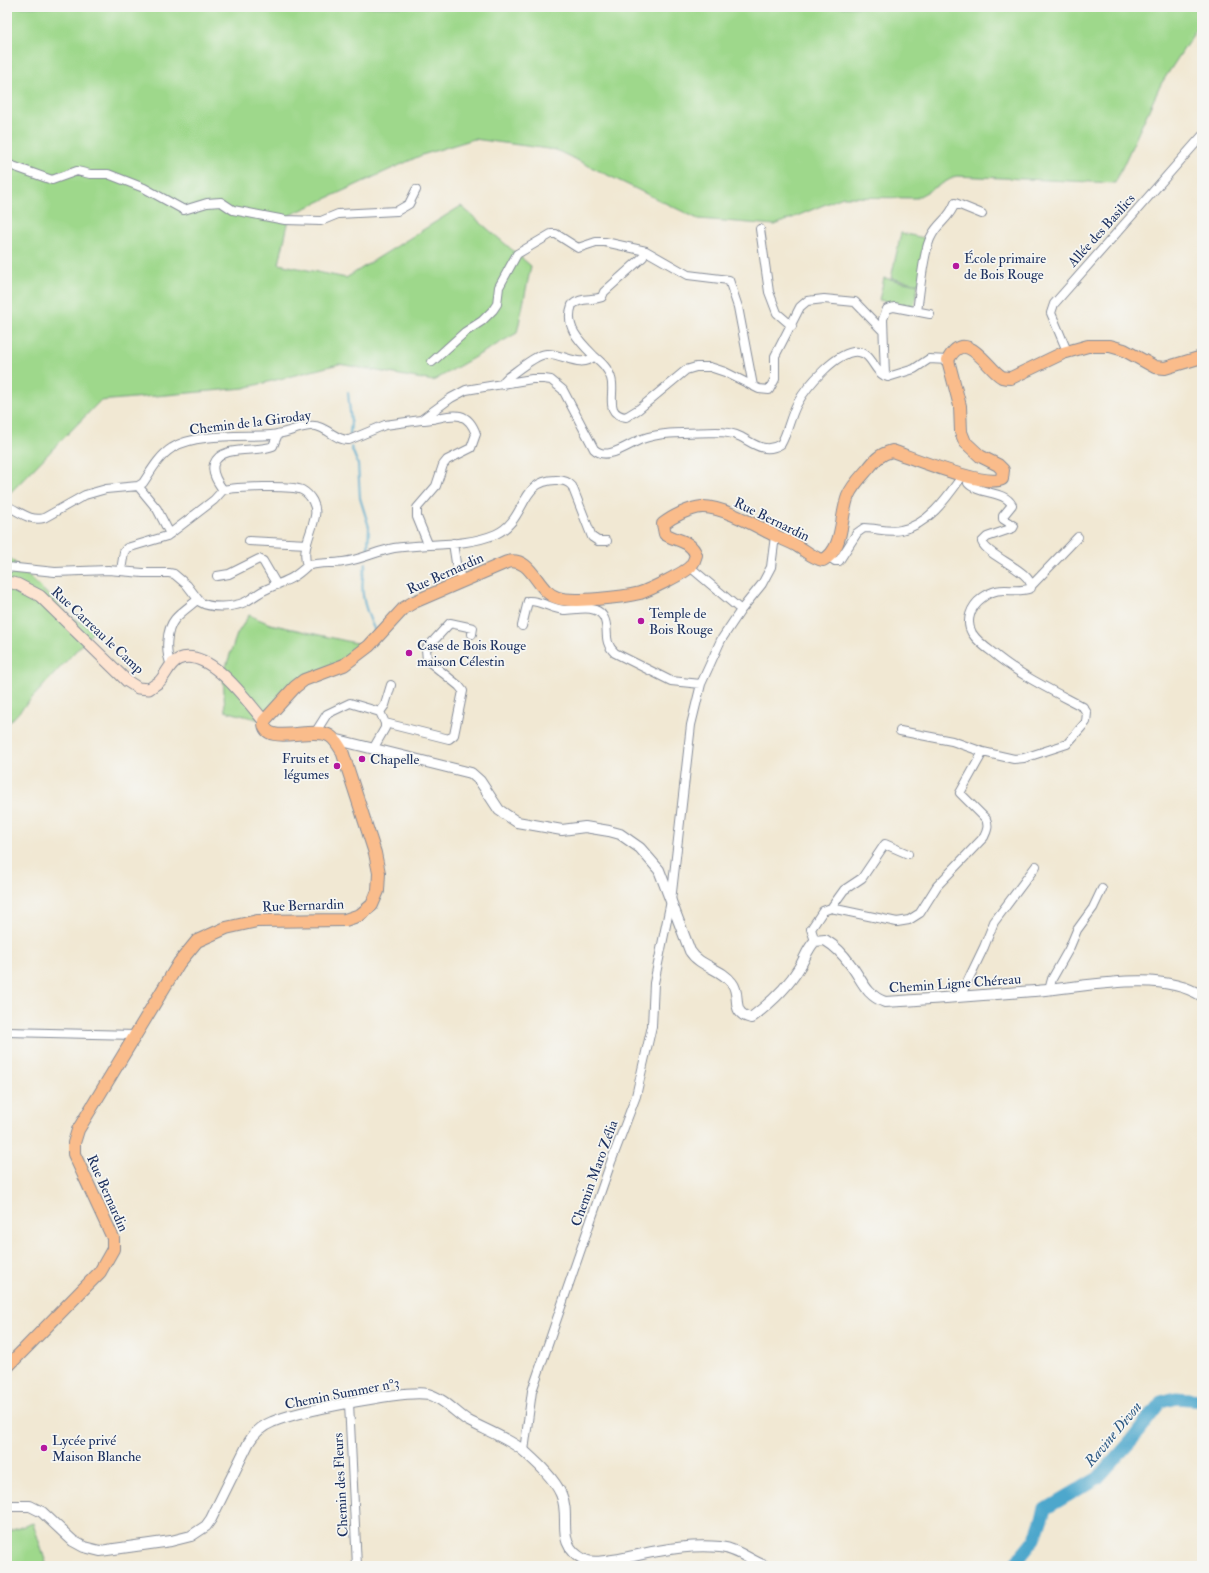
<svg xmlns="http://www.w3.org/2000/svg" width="1209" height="1573" viewBox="0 0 1209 1573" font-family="'IM FELL Double Pica',serif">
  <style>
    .green { fill: #9ed88b; stroke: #5c8474 }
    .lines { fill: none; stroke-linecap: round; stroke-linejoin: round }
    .stream { stroke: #4ea7cc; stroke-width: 2 }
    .river { stroke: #4ea7cc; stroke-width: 13 }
    .minor-casing { stroke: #868c98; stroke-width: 10 }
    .tertiary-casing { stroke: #868c98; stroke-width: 12 }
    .secondary-casing { stroke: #868c98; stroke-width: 13 }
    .primary-casing { stroke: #868c98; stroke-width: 14 }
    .minor { stroke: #fff; stroke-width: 8 }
    .tertiary { stroke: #fff; stroke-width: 10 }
    .secondary { stroke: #fde4d1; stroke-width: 11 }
    .primary { stroke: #fabc8b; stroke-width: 12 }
    .poi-dot { fill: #b5179e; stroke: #f6f6f2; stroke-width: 1.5 }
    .labels { text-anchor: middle; stroke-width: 3.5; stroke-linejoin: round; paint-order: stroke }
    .street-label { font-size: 14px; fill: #1b2f5e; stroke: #f6f6f2 }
    .poi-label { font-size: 14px; fill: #1b2f5e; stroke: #f6f6f2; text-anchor: start }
    .water-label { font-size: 15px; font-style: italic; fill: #2d5984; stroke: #f6f6f2 }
  </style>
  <rect width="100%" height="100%" fill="#f6f6f2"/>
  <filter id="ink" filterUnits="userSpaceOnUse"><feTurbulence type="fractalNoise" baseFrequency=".025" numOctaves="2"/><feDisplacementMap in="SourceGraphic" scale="8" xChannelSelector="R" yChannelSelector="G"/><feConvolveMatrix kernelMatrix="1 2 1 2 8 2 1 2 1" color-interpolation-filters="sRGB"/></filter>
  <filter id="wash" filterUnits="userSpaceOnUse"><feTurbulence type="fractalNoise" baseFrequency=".012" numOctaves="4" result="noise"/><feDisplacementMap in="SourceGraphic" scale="16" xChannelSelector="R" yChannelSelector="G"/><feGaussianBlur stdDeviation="0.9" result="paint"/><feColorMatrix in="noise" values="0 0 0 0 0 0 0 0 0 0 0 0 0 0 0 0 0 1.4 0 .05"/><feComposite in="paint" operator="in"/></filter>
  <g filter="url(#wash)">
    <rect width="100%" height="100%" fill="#f1e8d3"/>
    <!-- green -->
    <path class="green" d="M7 7H1202V21L1161 84 1115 183 956 176 916 198 843 197 775 225 698 219 556 150 474 139 422 155 290 215 279 264 346 278 461 206 531 266 517 333 433 381 339 364 244 388 100 401 7 496Z
      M901 233 929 239 919 284 891 278Z
      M884 278 918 285 914 308 879 300Z
      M7 555 71 617 95 630 7 725Z
      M249 615 270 624 369 646 304 680 264 721 225 711 223 675 237 634Z
      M33 1523 47 1566H7V1532Z"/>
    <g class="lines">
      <!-- stream -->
      <path class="stream" d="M348 392 351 422 350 435
        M351 447 358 464 360 498 369 527 368 550
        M366 563C358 589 364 607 375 631"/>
      <!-- river -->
      <path class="river" d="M1016 1566 1018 1560 1035 1539 1045 1509 1098 1478 1132 1440 1161 1402 1176 1398 1202 1400"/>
    </g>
  </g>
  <g filter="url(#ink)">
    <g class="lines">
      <defs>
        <path id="minor" d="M7 164 52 180 77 171 90 174H108L144 188 184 210 207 203 221 202 233 210 285 220 321 221 338 214 397 211 409 204 416 190
          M760 229 769 292 777 313 792 326
          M917 311C920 293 923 249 932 235 939 222 950 218 955 203L982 214
          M1067 351 1051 313 1054 304 1202 136
          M594 356C580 342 564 327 572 305 580 297 592 301 602 297L604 292 643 257 646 251
          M432 362 465 332 482 321 493 310 497 304 499 287 517 254 551 234H556L578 248 596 242H605L646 251 688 275 729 280 738 307 753 386
          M885 376 883 319 887 309 894 307 930 314
          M504 385V381L508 377C517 371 535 355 546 354 561 352 581 370 594 356 601 362 608 368 611 378 616 393 603 414 626 417L639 409 686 370 696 367H710L725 372 759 389 769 390 775 379V356L800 307 807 301 824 299 855 302 883 331
          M421 420C444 420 465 403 476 434L471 448 447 460 443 465 436 486 417 508V517L428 544
          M138 486 157 509 170 534
          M7 506C19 511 30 522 44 518L85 495 106 489 138 486 143 483C151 471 159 456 172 448 195 433 244 437 271 435 285 434 297 427 310 426 325 424 335 441 349 440L385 425 421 420 451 398 466 390 532 379H544L551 380 563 390 594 449C607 462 628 444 642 439 664 431 693 433 716 432 725 432 733 433 741 437 754 444 765 454 781 444 788 432 790 417 797 404 806 387 838 349 859 352 873 354 874 374 888 377L914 369 929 359 948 360
          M249 541 307 544
          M453 543 456 563 462 581
          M829 557 835 561H839L857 533 864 528C876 528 889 533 901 530 929 525 948 496 963 475
          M307 566C319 562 331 564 343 562 361 560 377 551 394 548 426 543 466 547 496 534 527 520 519 480 556 480 562 480 568 481 572 486L592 537 598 541H607
          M7 567 55 572 108 570 143 573H169L174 574 187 585 200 602C211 609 234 607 245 602 253 598 259 592 267 589 286 580 291 581 307 566 301 548 312 533 315 516 317 506 311 495 302 490 291 485 236 487 223 490 218 483 211 473 214 464 221 444 258 453 273 446L278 434
          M690 567 741 610
          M121 570 124 552 127 548 167 536 214 500 223 490
          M217 576 229 574 259 559 263 561 277 585
          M1032 585 1078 537
          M522 626 528 601C540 600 552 609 564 610 576 610 595 604 603 616 611 629 601 640 615 653L671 681 701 684
          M171 665C165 652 166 630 175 619 181 612 190 606 197 600
          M380 712 385 705 391 685
          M900 731 952 741 983 752
          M315 733 327 714 350 703 380 712 385 723
          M373 749 385 728V723L449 739 454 735 463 691 459 686 427 660 426 649 450 623 473 628 472 634
          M831 908 844 890 862 878 885 844 908 854
          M815 941 811 929 823 911 831 908 897 922 909 920 920 913 937 886 984 837C987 831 989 826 986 819L960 793 983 752 1014 759 1024 758 1067 744 1086 722 1087 713 1083 707C1051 690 1019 675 992 652 985 647 977 641 972 633 965 621 971 606 982 598 1001 583 1013 595 1031 588 1033 571 988 557 982 542L987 537 1013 528 1014 526 1003 519V516L1012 505C1004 490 979 495 968 483L969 477
          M1049 990 1052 979 1069 949 1077 930 1093 908 1102 889
          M960 997 984 947 994 922 1036 866
          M7 1032 135 1035
          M349 1403 357 1566
          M524 1451 532 1391 611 1162 636 1096 652 1026 654 983 671 901 691 725 701 684 721 640 741 610 762 584 771 567 775 536"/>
        <path id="tertiary" d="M334 739 471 773 480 781 499 810 517 822 562 830 585 827 609 831 620 834 640 848 659 870 690 951C700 967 721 968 732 983 742 995 729 1013 751 1018 768 1005 788 987 799 968 805 959 807 949 815 941L825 940C835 946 843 954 850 964 862 979 865 995 885 1002 935 999 984 995 1034 991 1083 988 1158 968 1202 996
          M7 1506H30L42 1512 73 1541 84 1547 100 1551 171 1541 191 1536 206 1526 211 1519 249 1442C255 1432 262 1426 272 1422 294 1412 407 1389 428 1394 443 1398 455 1412 467 1420 483 1429 512 1440 525 1452 537 1463 554 1478 561 1494 572 1518 553 1544 585 1560 598 1567 642 1553 658 1551 678 1547 700 1545 720 1547 738 1549 749 1560 765 1566"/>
        <path id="secondary" d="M7 582 17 584 40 596 127 681 138 688 149 689C152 687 156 684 159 682 167 674 169 663 179 659 209 647 247 701 264 721"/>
        <path id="primary" d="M7 1367 100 1272 113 1249V1238L74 1154V1143L78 1130 179 963 197 941 226 928 257 921 345 920 360 915 372 905 378 891 379 873 375 853 342 751C339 746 335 739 330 736 313 725 263 748 264 721L295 687 304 680 344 665 369 646 404 608 414 602 507 562C533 556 536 592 558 598 573 603 624 597 640 593 649 590 685 573 691 566 694 562 695 559 696 555 691 540 676 541 665 534L663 524C673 516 690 508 702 507 722 506 756 526 774 535 782 539 791 542 799 547 807 552 813 558 823 560 844 550 840 516 848 496 852 486 861 477 868 469 875 460 880 454 892 451 913 458 985 488 1002 479L1003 470 998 465 980 456 965 442 961 432 960 406 948 360C966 325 988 370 1002 377 1005 378 1008 378 1011 378L1063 353 1088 346H1110L1124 350 1155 367 1165 368 1202 357"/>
      </defs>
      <!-- minor casing -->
      <use href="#minor" class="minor-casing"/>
      <!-- tertiary casing -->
      <use href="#tertiary" class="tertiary-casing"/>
      <!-- secondary casing -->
      <use href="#secondary" class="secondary-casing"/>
      <!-- primary casing -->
      <use href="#primary" class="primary-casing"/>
      <!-- minor -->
      <use href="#minor" class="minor"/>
      <!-- tertiary -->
      <use href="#tertiary" class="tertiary"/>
      <!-- secondary -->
      <use href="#secondary" class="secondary"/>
      <!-- primary -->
      <use href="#primary" class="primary"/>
    </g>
  </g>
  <!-- markers -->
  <g class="poi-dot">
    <circle cx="956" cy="266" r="4"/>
    <circle cx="641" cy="621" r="4"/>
    <circle cx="409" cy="653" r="4"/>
    <circle cx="362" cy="759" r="4"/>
    <circle cx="337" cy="766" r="4"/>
    <circle cx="44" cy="1448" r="4"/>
  </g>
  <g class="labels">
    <!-- street labels -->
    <g class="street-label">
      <text transform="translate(1101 230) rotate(-48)" y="5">Allée des Basilics</text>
      <text transform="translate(250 422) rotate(-7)" y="5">Chemin de la Giroday</text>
      <text transform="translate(772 519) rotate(26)" y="5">Rue Bernardin</text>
      <text transform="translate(445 573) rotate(-24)" y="5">Rue Bernardin</text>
      <text transform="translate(98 630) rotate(43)" y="5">Rue Carreau le Camp</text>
      <text transform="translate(303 905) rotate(-2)" y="5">Rue Bernardin</text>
      <text transform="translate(955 983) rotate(-4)" y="5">Chemin Ligne Chéreau</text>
      <text transform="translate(594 1173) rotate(-70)" y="5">Chemin Maro Zélia</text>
      <text transform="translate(108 1193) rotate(66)" y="5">Rue Bernardin</text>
      <text transform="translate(342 1393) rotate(-11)" y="5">Chemin Summer n°3</text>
      <text transform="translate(340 1485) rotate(-93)" y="5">Chemin des Fleurs</text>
    </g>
    <!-- poi labels -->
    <g class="poi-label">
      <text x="964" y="263">École primaire<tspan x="964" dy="16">de Bois Rouge</tspan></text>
      <text x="649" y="618">Temple de<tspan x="649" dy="16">Bois Rouge</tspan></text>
      <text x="417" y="650">Case de Bois Rouge<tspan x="417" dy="16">maison Célestin</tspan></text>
      <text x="329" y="763" text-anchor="end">Fruits et<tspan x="329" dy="16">légumes</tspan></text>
      <text x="370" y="764">Chapelle</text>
      <text x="52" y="1445">Lycée privé<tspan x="52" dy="16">Maison Blanche</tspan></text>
    </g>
    <!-- water labels -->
    <g class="water-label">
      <text transform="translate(1113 1434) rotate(-50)" y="5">Ravine Divon</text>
    </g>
  </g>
  <!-- margin -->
  <rect width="1209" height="1573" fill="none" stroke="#f6f6f2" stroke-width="24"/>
</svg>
